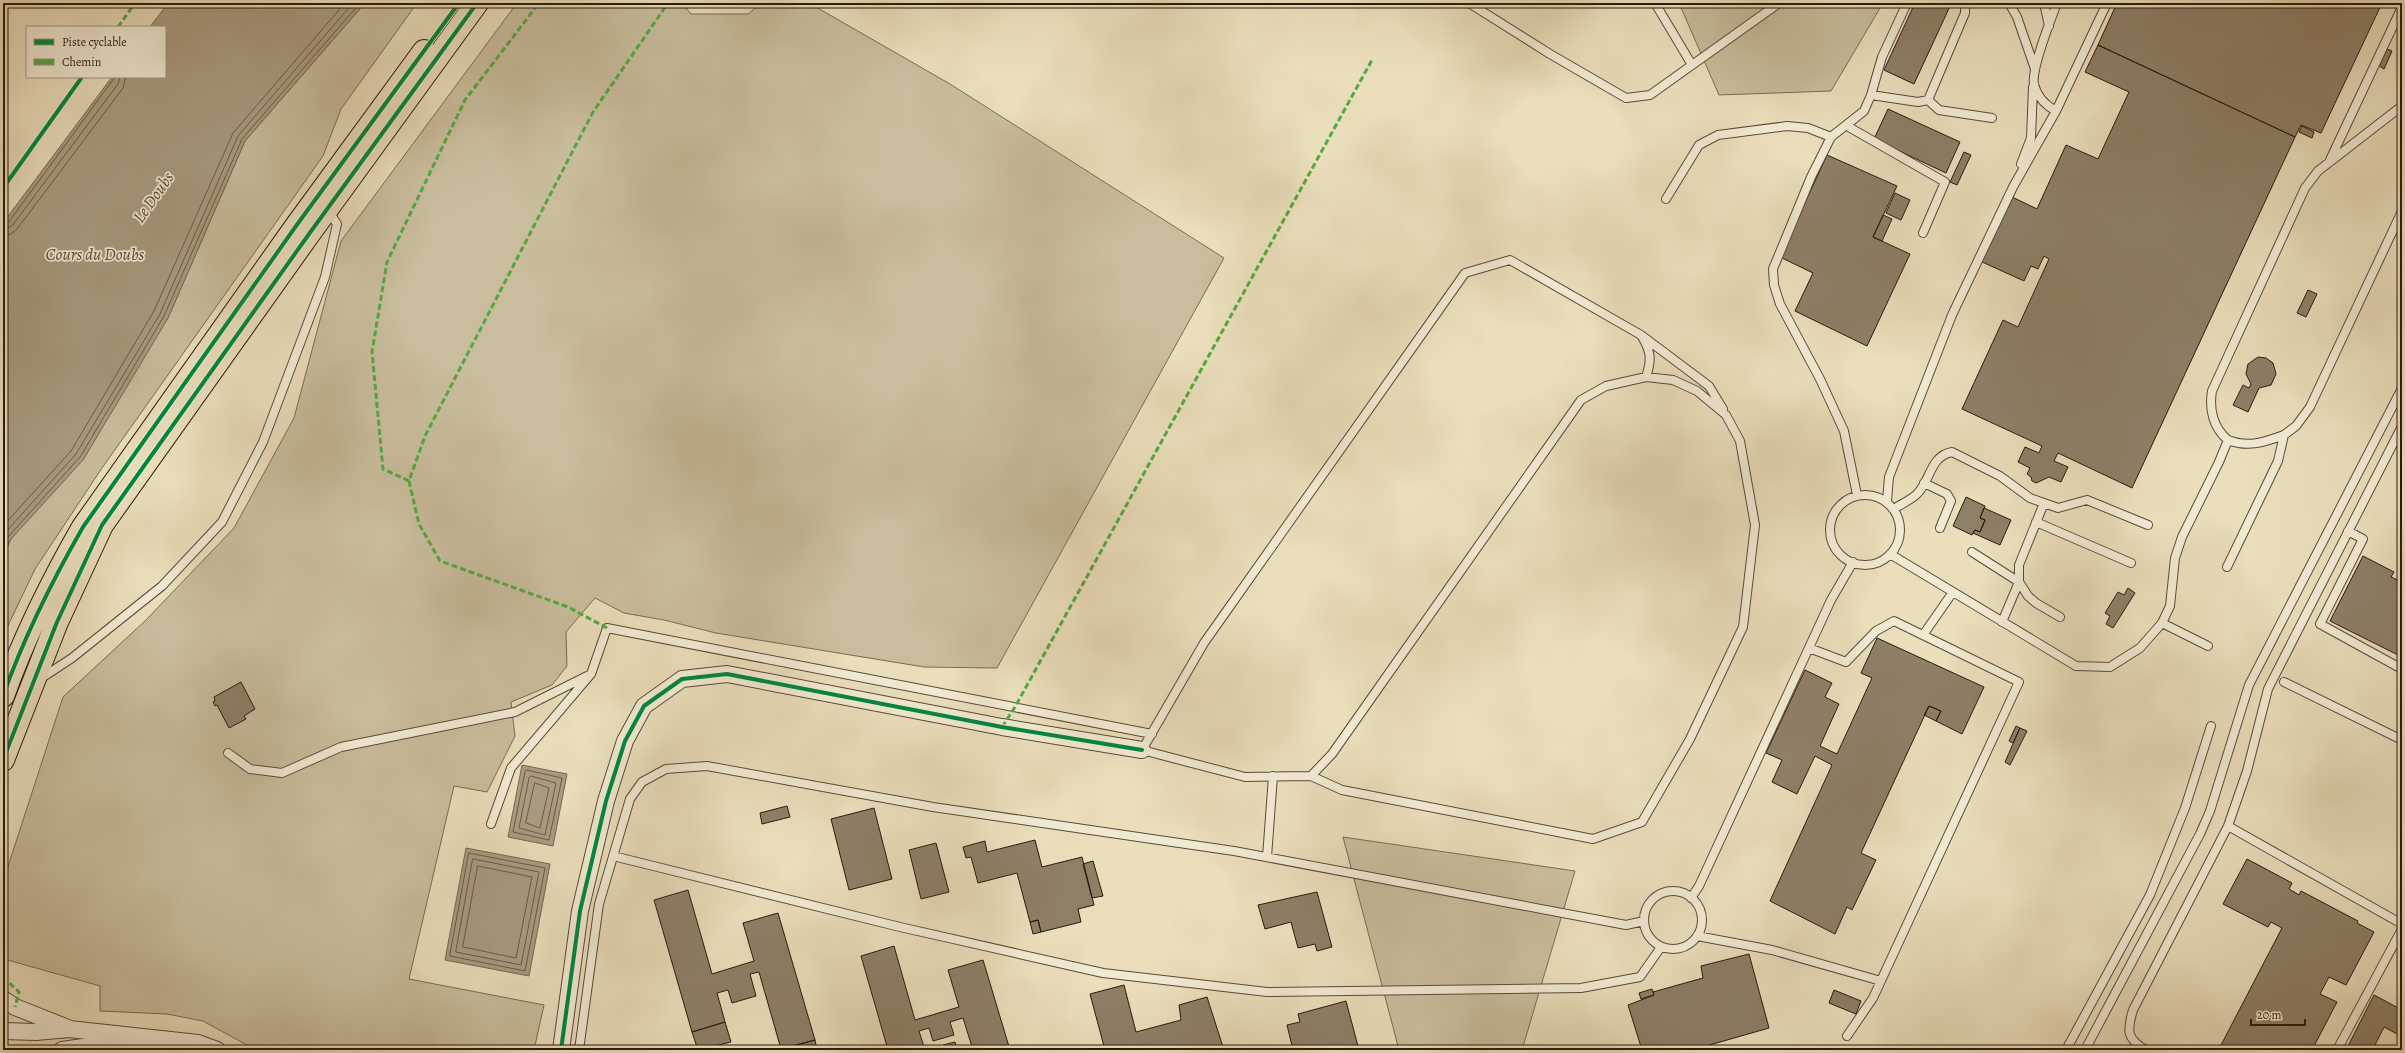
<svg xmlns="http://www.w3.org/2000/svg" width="2405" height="1053" viewBox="0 0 2405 1053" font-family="Alegreya,serif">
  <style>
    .green { fill: #c9bd9d; stroke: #7a6b54 }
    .water { fill: #a99b80; stroke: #766752 }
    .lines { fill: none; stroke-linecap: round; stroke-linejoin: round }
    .shore { stroke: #6a5a46; stroke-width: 1 }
    .building { fill: #8e7f67; stroke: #2a190c }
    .lane-casing { stroke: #5a4a38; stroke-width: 10 }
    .street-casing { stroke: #5a4a38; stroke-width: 18 }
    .primary-casing { stroke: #2a190c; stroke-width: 24 }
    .lane { stroke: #f1ead3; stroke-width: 8 }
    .street { stroke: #f1ead3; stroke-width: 16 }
    .primary { stroke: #eadebb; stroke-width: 22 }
    .quiet { stroke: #53a941; stroke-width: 3; stroke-dasharray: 6 3; stroke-linecap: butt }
    .cycleway-casing { stroke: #f1ead3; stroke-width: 6 }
    .cycleway { stroke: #00873e; stroke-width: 4 }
    .labels { text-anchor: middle; stroke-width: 3.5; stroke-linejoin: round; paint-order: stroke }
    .water-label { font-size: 17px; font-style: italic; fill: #5d4d3a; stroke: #f1ead3 }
  </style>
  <rect width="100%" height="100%" fill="#eadebb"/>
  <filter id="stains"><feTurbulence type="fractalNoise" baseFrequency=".005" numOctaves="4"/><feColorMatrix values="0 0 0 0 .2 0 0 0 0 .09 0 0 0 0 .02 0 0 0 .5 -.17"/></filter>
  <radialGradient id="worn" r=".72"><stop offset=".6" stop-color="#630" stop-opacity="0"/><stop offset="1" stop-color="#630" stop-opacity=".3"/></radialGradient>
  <!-- green -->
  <path class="green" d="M365 3H417L341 109 323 156 102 468 35 569 3 636V555L11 539 168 318 245 141Z
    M517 3H682L691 14H748L761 3H809L950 84 1224 258 997 668 924 667 716 633 664 620 624 613 595 598 566 632 567 666 552 685 511 702 515 736 487 792 454 786 409 979 544 1005 534 1050H256L203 1021 167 1014 100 1011V986L4 959 3 955V882L63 697 146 620 234 528 294 418 341 241Z
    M1679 3H1883L1831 91 1719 95Z
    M1343 837 1575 871 1522 1050H1399Z"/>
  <!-- water -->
  <path class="water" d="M168 3H365L245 141 168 318 83 460 11 539 3 555V223L112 77H165V27H150Z
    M522 765 567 774 553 846 508 837Z
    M466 848 550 864 529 976 445 960Z"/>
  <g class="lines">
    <!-- shore -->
    <path class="shore" d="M3 225 8 223 115 77
      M3 230 12 226 118 84 120 77
      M3 236 11 234 17 229 123 88 126 77
      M3 526 71 451 154 311 233 133 345 3
      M3 535 76 454 160 314 238 136 353 3
      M3 546 8 537 80 457 164 316 242 139 360 3
      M527 770 562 778 549 840 513 832 525 772Z
      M531 776 556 783 545 835 519 828 529 778Z
      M535 783 549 788 540 828 526 823Z
      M469 853 545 868 525 971 450 956Z
      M473 859 539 872 521 965 456 952Z
      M478 866 532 877 516 958 463 947Z"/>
  </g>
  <!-- building -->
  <path class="building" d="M1915 3 1951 4 1914 84 1884 70Z
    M2117 3H2382L2321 133 2301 125 2295 137 2098 45Z
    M2098 45 2295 137 2132 488 2058 453 2054 461 2068 467 2061 482 2049 477 2036 483 2032 481 2031 477 2027 474 2030 468 2018 462 2025 447 2039 453 2042 446 1962 409 2003 320 2018 327 2049 259 2044 256 2038 269 2031 266 2024 281 1980 261 2010 196 2037 209 2066 145 2098 159 2129 92 2085 72Z
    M2387 49 2392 51 2384 69 2379 66Z
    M1888 109 1960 142 1946 173 1874 139Z
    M2302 126 2314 132 2312 138 2299 132Z
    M1964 152 1971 155 1957 185 1950 182Z
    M1827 155 1897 186 1873 237 1910 254 1867 346 1795 311 1813 273 1780 257Z
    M1895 193 1910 200 1901 220 1886 213Z
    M1883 215 1892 219 1882 241 1873 237Z
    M2308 290 2317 294 2306 317 2297 313Z
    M2258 357 2266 358 2273 363 2276 374 2271 385 2259 388 2248 412 2233 405 2243 385 2249 388 2251 384 2246 374 2248 364Z
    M1966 497 1985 506 1980 518 1985 520 1980 532 1975 530 1972 535 1953 526Z
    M1984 508 2011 520 2000 545 1973 533 1975 530 1980 532 1985 520 1980 518Z
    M2363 556 2394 572 2391 577 2402 582V657L2330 621Z
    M2128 588 2135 593 2113 628 2106 624 2110 616 2105 613 2118 592 2124 595Z
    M1877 638 1984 687 1962 734 1936 721 1941 711 1929 706 1861 853 1876 860 1852 910 1847 907 1835 934 1770 901 1832 765 1815 756 1797 794 1772 782 1782 760 1766 753 1805 670 1832 683 1825 697 1839 704 1820 746 1837 754 1872 678 1861 673Z
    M241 682 255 709 244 716 246 719 229 728 217 705 215 706 213 702 215 701 214 697Z
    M1929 706 1941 711 1936 721 1924 715Z
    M2016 726 2020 728 2013 743 2009 741Z
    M2020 728 2027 731 2010 765 2005 762Z
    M787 806 790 817 762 824 760 813Z
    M874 808 892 879 849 890 831 819Z
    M1035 840 1042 867 1082 857 1094 905 1078 909 1081 922 1041 932 1038 920 1030 922 1017 873 978 883 971 857 966 858 963 847 985 841 987 852Z
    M936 843 949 892 921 899 909 850Z
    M2247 859 2292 883 2289 889 2299 895 2301 891 2358 921 2357 923 2374 932 2346 985 2329 977 2320 994 2337 1002 2312 1050 2219 1049 2282 928 2271 922 2268 927 2223 904Z
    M1093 861 1103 896 1092 898 1083 864Z
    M688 890 712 974 754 961 743 923 778 913 815 1040 781 1049 759 972 750 974 756 996 732 1003 728 990 717 993 725 1022 692 1032 654 900Z
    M1317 892 1332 947 1317 951 1315 944 1298 948 1291 922 1265 929 1258 905Z
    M1038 920 1041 932 1033 934 1030 922Z
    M894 946 915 1020 959 1007 948 970 983 960 1010 1050H973L963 1018 950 1022 954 1035 933 1041 929 1028 919 1031 925 1050H888L861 956Z
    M1749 954 1769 1028 1692 1050H1642L1628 1005 1654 995 1653 992 1703 978 1701 966Z
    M1124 985 1136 1032 1181 1020 1179 1005 1207 997 1224 1050H1191L1189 1046 1181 1048V1050H1105L1090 994Z
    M1652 989 1654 995 1641 999 1639 993Z
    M1834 990 1861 1001 1856 1014 1829 1003Z
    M2374 995 2402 1010V1030L2399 1035 2384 1027 2375 1045 2385 1050H2346Z
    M1346 1001 1359 1050H1293L1287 1025 1300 1022 1298 1014Z
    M725 1022 731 1042 698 1050 692 1032Z
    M815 1040 817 1050H782L781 1049Z
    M955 1042 957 1050H944L943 1045Z"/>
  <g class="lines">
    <defs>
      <path id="lane" d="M1469 3 1550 54 1626 98 1650 95 1779 3
        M1655 3 1692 65
        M1907 3 1882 57 1871 95 1918 102 1928 100 1965 13V3
        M2009 3 2017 17 2035 69
        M2044 3 2049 26
        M1928 100 1939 110 1992 118
        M2056 111C2045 105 2037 97 2034 84 2031 69 2051 19 2057 3
        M1847 126 1945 182 1923 233
        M2330 160 2402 7
        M2021 164 2031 138 2033 87
        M1666 199 1699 145 1718 135 1787 126 1808 128 1831 137
        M1646 377C1652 359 1651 351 1641 335L1709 386 1723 409
        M2284 435 2296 426 2310 407 2402 211
        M1924 483 1947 494 1951 501 1940 528
        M1857 495 1844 431 1820 379 1780 304 1774 285 1773 269 1811 177 1831 137 1864 111 1871 95
        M1830 530a35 35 0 1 1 70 0a35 35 0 1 1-70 0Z
        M1887 501 1889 477 1952 315 2013 187 2056 111 2107 3
        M1894 509C1901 504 1911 500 1917 494 1931 480 1930 456 1952 452L2000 476 2030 498 2044 503
        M2036 522 2131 563
        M2348 531 2363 539 2320 624 2402 669
        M1972 552 2019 582 2028 596 2036 603 2060 617
        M1890 554 2076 666 2110 667 2140 648 2162 623 2208 646
        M2227 567 2278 461 2284 435C2265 442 2248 448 2228 440
        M2002 622 2019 582V565L2044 503 2058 508 2087 500 2148 525
        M2162 623 2170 606 2175 558 2182 537 2219 462 2228 440C2213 428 2209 409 2212 391L2305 188 2318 171 2402 106
        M1923 635 1953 592
        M1809 648 1846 662 1876 631 1894 621 2019 682 1873 998 1847 1036
        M40 679 72 658 162 586 222 522 263 442 325 277 337 224 328 210
        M2284 682 2402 740
        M228 753 250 769 282 773 341 747 515 712 587 676
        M1311 776 1332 754 1581 400 1606 386 1646 377 1673 380 1697 391 1726 415 1740 441 1755 525 1743 627 1690 739 1642 822 1593 839 1342 790 1311 776 1245 777 1142 750 1204 643 1465 273 1510 260 1641 335
        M491 824 511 768 591 674 607 628 1152 734
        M2228 826 2402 924
        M613 856 900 927 1103 973 1267 992 1581 988 1640 977 1661 947
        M1267 857 1273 776
        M1644 920a29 29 0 1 1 58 0a29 29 0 1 1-58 0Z
        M1691 898 1699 886 1831 600 1853 562
        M1697 936 1772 950 1881 981
        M579 1050 599 904 630 799 642 782 666 769 707 766 933 807 1234 851 1626 925 1644 921
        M2066 1050 2150 895 2185 808 2211 726
        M2085 1050 2200 834 2210 811 2249 685 2402 388
        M2146 1050C2126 1039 2127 1030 2133 1010L2228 826 2247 771 2268 689 2402 426
        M2337 1050 2402 929"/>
      <path id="street" d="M3 999 15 1007 68 1028
        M3 1031 36 1032 69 1029 198 1043 217 1050
        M62 1050 126 1041
        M561 1050 580 911 606 801 625 741 644 706 682 679 727 674 1002 727 1142 750"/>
      <path id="primary" d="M3 696C24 637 52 581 83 527L296 226 424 51
        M3 760 57 622 102 525 309 234 477 3"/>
    </defs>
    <!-- lane casing -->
    <use href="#lane" class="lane-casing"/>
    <!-- street casing -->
    <use href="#street" class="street-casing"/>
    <!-- primary casing -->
    <use href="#primary" class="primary-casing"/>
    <!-- lane -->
    <use href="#lane" class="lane"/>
    <!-- street -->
    <use href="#street" class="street"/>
    <!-- primary -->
    <use href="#primary" class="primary"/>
    <!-- quiet -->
    <path class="quiet" d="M118 27 135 3
      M409 481 383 469 372 352 387 262 465 100 539 3
      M607 628 568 607 440 561 419 524 409 481 425 436 593 112 668 3
      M1002 727 1015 707 1372 60
      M3 977 19 992 15 1007"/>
    <defs>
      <path id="cycleway" d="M3 188 82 77
        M3 696C24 637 52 581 83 527L296 226 459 3
        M3 760 57 622 102 525 309 234 477 3
        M561 1050 580 911 606 801 625 741 644 706 682 679 727 674 1002 727 1142 750"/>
    </defs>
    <!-- cycleway casing -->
    <use href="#cycleway" class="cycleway-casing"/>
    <!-- cycleway -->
    <use href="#cycleway" class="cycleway"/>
  </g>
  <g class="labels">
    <!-- water labels -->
    <g class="water-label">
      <text transform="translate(153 197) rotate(-55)" y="6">Le Doubs</text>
      <text x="95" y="260">Cours du Doubs</text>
    </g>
  </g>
  <!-- margin -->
  <rect width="2405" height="1053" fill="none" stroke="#eadebb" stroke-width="16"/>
  <rect x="4" y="4" width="2397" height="1045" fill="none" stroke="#2a190c" stroke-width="2"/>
  <rect x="8" y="8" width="2389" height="1037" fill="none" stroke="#2a190c"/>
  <!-- legend -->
  <rect x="26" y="26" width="140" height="52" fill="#f1ead3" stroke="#a19683"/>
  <rect x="34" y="39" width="20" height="6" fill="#00873e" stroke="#a19683"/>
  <text x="62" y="46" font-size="12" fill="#2a190c">Piste cyclable</text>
  <rect x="34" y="59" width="20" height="6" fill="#53a941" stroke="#a19683"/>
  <text x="62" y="66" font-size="12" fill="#2a190c">Chemin</text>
  <!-- scale -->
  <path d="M2251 1019v6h54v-6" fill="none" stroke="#2a190c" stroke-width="2"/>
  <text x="2257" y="1019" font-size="12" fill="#2a190c" stroke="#f1ead3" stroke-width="3" paint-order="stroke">20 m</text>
  <rect width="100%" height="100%" filter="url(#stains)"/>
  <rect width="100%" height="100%" fill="url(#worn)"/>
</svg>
